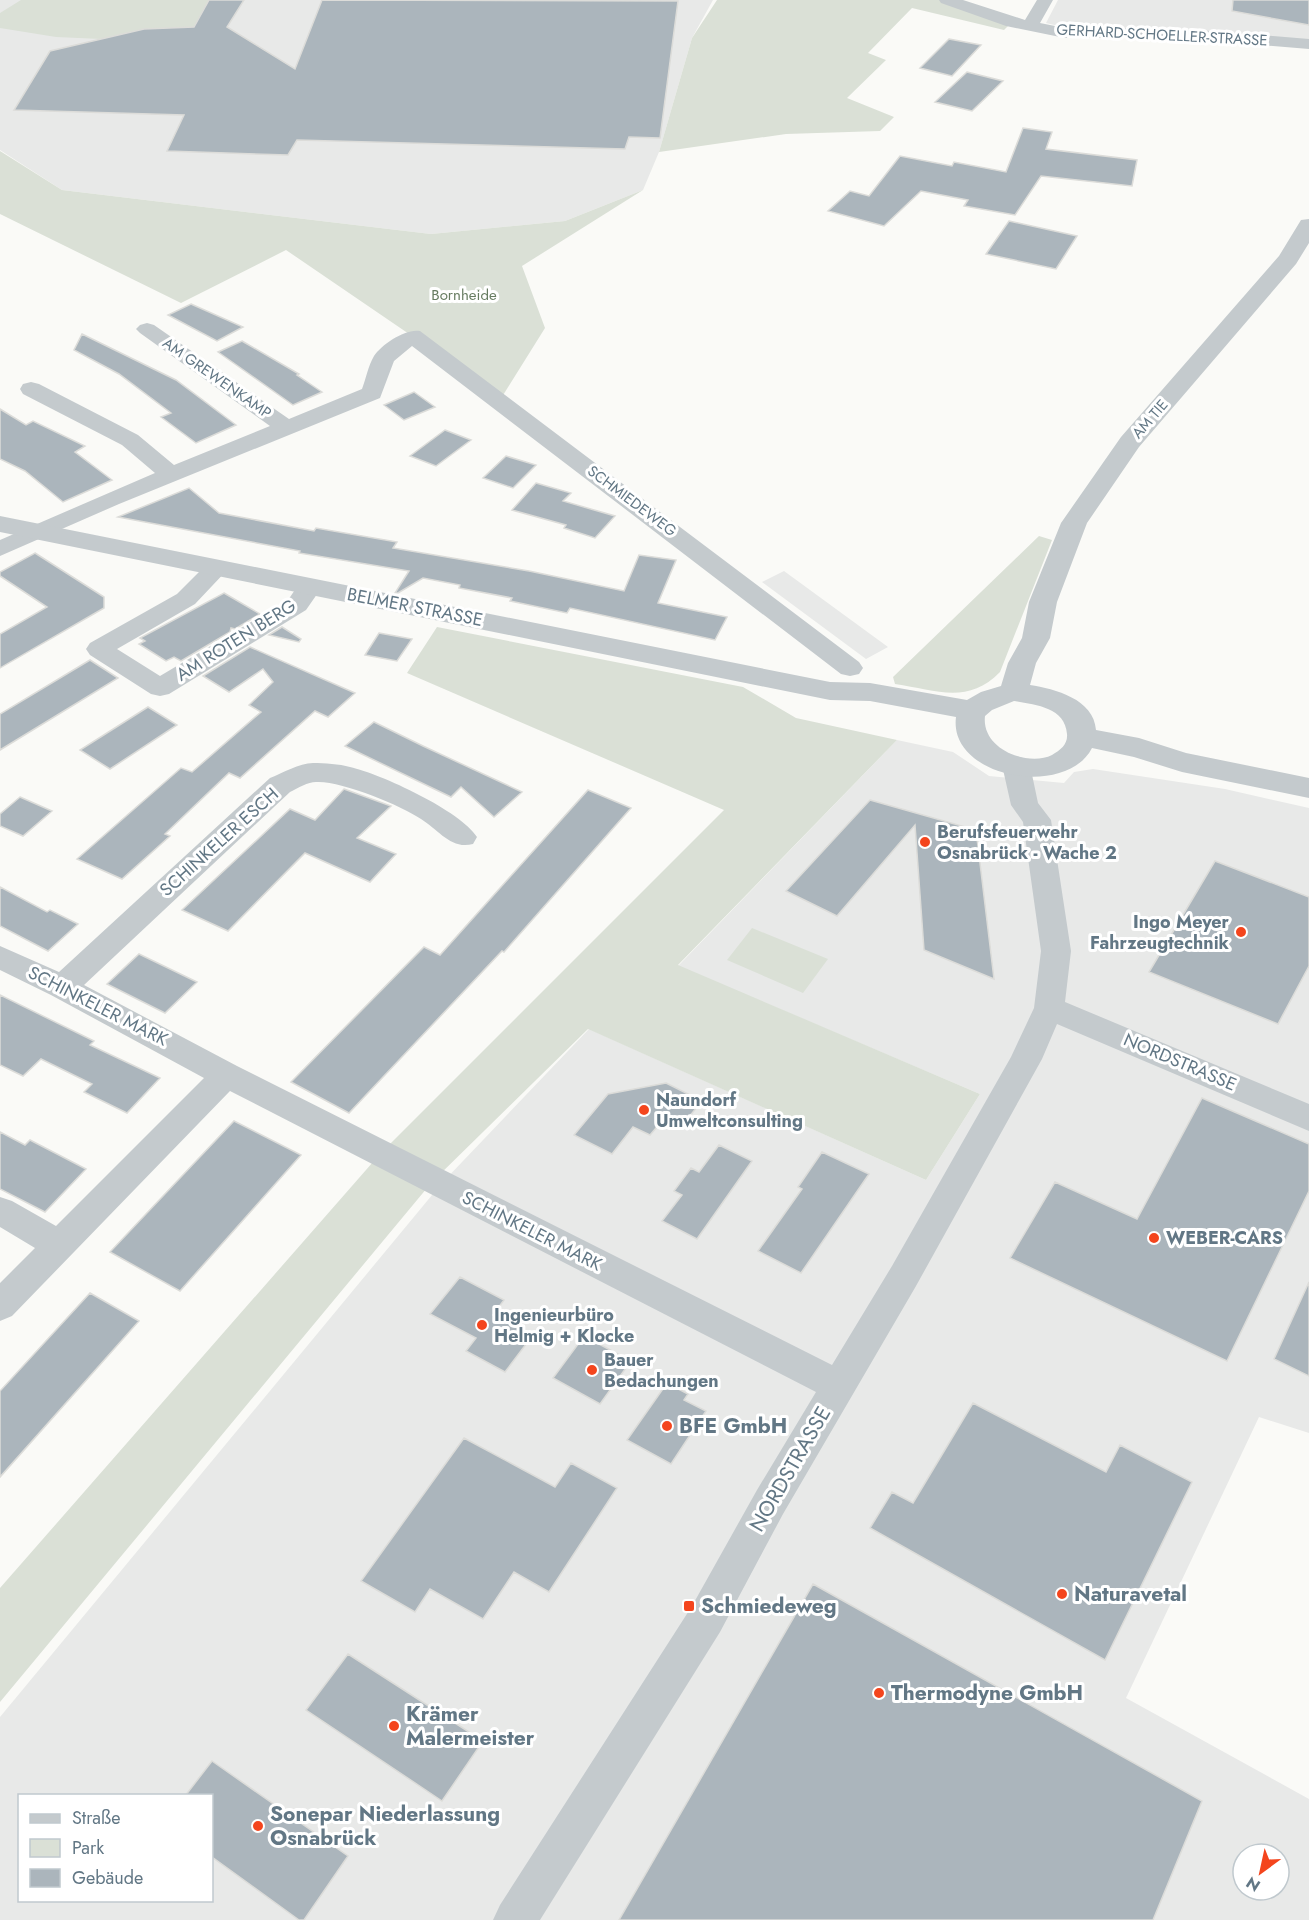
<svg xmlns="http://www.w3.org/2000/svg" width="1309" height="1920" viewBox="0 0 1309 1920" font-family="Jost,sans-serif">
  <style>
    .built { fill: #e8e9e8; fill-rule: evenodd }
    .green { fill: #dae0d6 }
    .building { fill: #abb5bc; stroke: #dcdcd9; stroke-width: 1.5 }
    .lines { fill: none; stroke-linecap: round; stroke-linejoin: round }
    .minor { fill: #c4cacd; fill-rule: evenodd }
    .tertiary { fill: #c4cacd; fill-rule: evenodd }
    .poi-dot { fill: #f4451d; stroke: #fff; stroke-width: 2 }
    .labels { text-anchor: middle; stroke-width: 6; stroke-linejoin: round; paint-order: stroke }
    .far-street-label { font-size: 15px; fill: #627785; stroke: #fff }
    .far-park-label { font-size: 15px; fill: #677c61; stroke: #fff }
    .street-label { font-size: 18px; fill: #627785; stroke: #fff }
    .poi-label { font-size: 18px; font-weight: bold; fill: #627785; stroke: #fff; text-anchor: start }
    .near-poi-label { font-size: 21px; font-weight: bold; fill: #627785; stroke: #fff; text-anchor: start }
    .near-street-label { font-size: 21px; fill: #627785; stroke: #fff }
  </style>
  <rect width="100%" height="100%" fill="#fafaf7"/>
  <!-- built -->
  <path class="built" d="M0 0H713L692 38 659 152 643 190 565 221 431 234 62 190 0 150Z
    M1058 0H1309V40L1173 28H1067L1046 23Z
    M784 571 888 647 866 659 762 582Z
    M897 740 953 752 989 776 1064 783 1074 772 1093 769 1225 789 1309 808V1433L1259 1417 1126 1698 1309 1799V1920H0V1717L442 1183 589 1029 926 1180 980 1094 678 966ZM20 1796H212V1900H20ZM1243 1854H1279V1890H1243Z"/>
  <!-- green -->
  <path class="green" d="M21 0H209L194 27 144 29 101 39 56 37 0 28V13Z
    M717 0H947L1012 22 1004 30 912 8 868 53 886 60 847 98 894 117 880 131 786 134 659 152 692 38Z
    M0 151 62 190 431 234 565 221 643 190 522 266 545 328 500 400 412 336 286 250 181 303 0 214Z
    M1039 536 1052 540 1000 672C968 705 936 690 895 684L893 677Z
    M437 627 743 687 796 718 897 740 678 965 980 1094 926 1180 588 1029 432 1182 0 1702V1588L380 1154 724 810 407 673Z
    M752 928 828 959 803 993 727 960Z"/>
  <!-- building -->
  <path class="building" d="M209 0H244L227 27 295 69 322 0 678 1 660 138 629 137 625 149 297 140 288 155 167 151 184 115 14 110 50 51 144 29 194 27Z
    M1233 0H1309V25L1232 11Z
    M949 39 981 45 952 76 920 68Z
    M967 72 1003 81 972 111 935 102Z
    M1023 128 1052 132 1046 149 1137 160 1132 186 1041 176 1015 215 964 206 968 200 921 191 884 226 828 211 850 191 869 196 900 156 952 166 954 162 1006 172Z
    M1009 221 1077 236 1056 269 986 254Z
    M191 304 243 327 217 341 168 315Z
    M82 334 176 380 236 425 196 443 161 417 171 413 119 374 74 350Z
    M242 341 299 374 297 375 322 392 293 405 218 352Z
    M414 392 435 407 404 420 384 405Z
    M0 409 26 425 33 421 85 446 75 452 112 480 63 502 25 471 0 459Z
    M445 430 471 440 436 466 410 456Z
    M506 456 536 465 513 488 483 478Z
    M536 483 571 493 563 501 615 516 595 538 564 528 566 525 512 510Z
    M189 488 219 513 314 531 316 528 397 542 393 548 529 571 624 591 639 555 676 560 658 603 727 617 715 640 570 608 567 613 510 601 512 598 459 588 460 585 423 578 398 593H395L409 571 299 553 300 551 118 517Z
    M35 553 104 597V608L0 668V634L47 607 0 576V572Z
    M224 593 260 614 235 629 231 628 230 632 181 661 174 657 166 661 139 644 145 641 140 638Z
    M282 627 301 639 299 642 269 635Z
    M379 633 412 639 397 661 365 655Z
    M250 647 355 693 328 717 315 711 240 778 229 773 165 834 170 836 122 879 77 859 181 768 192 772 261 712 249 705 273 682 263 669 229 692 203 676Z
    M90 660 118 678 0 750V714Z
    M148 707 177 725 110 769 80 750Z
    M374 722 423 746 522 792 494 817 461 787 451 797 345 746Z
    M344 789 391 806 357 838 396 854 370 882 305 853 228 931 182 910 290 809 315 820Z
    M588 790 631 808 504 952 502 951 349 1113 291 1082 424 947 440 955Z
    M20 797 52 811 23 836 0 826V814Z
    M870 800 976 830 994 979 924 950 915 825 837 916 786 891Z
    M1215 861 1309 897V966L1278 1024 1149 972Z
    M0 887 47 912 50 910 78 924 48 951 0 926Z
    M139 954 197 982 165 1013 107 984Z
    M0 995 94 1041 90 1045 160 1078 127 1113 84 1092 92 1084 41 1059 23 1076 0 1065Z
    M666 1083 702 1101 680 1128 663 1120 650 1135 633 1127 612 1154 574 1135 608 1094Z
    M1202 1098 1309 1144V1191L1227 1361 1010 1258 1055 1182 1137 1219Z
    M234 1121 301 1155 180 1291 110 1252Z
    M0 1132 25 1145 30 1140 86 1169 45 1212 0 1189Z
    M719 1145 752 1161 697 1239 662 1221 682 1195 674 1191 691 1168 699 1172Z
    M822 1152 869 1174 801 1273 758 1251 802 1189 798 1187Z
    M460 1277 504 1300 493 1315 533 1335 505 1372 466 1351 476 1338 430 1314Z
    M1309 1282V1376L1274 1359Z
    M90 1293 139 1321 0 1477V1391Z
    M584 1336 631 1361 600 1404 553 1378Z
    M667 1383 688 1394 684 1400 706 1411 671 1464 627 1440Z
    M973 1403 1106 1472 1120 1445 1192 1482 1105 1660 870 1528 892 1492 913 1503Z
    M464 1438 555 1487 571 1463 617 1488 549 1592 514 1572 483 1619 430 1589 415 1612 361 1581Z
    M813 1584 1202 1801 1153 1920H619Z
    M348 1654 483 1741 442 1801 306 1710Z
    M212 1761 348 1856 304 1920H299L212 1857V1796H185Z"/>
  <g class="lines">
    <!-- minor -->
    <path class="minor" d="M939 0H963L1025 20 1037 0H1053L1040 23 1065 28H1173L1309 39V49L1173 38H1065L1006 26 941 3Z
      M147 323 154 325 289 419 362 389C366 379 368 366 374 356 382 344 406 328 420 331L859 662 863 668 859 674 850 676 841 674 412 346 394 361 380 398 119 504 0 556V540L155 473 122 445 23 394 20 389 23 384 31 382 39 384 138 435 174 465 270 426 140 333 136 329 140 325Z
      M217 561 226 563 229 568 195 604 117 649 160 676 288 600C297 587 302 577 319 582L322 587 306 610 169 694 160 696 151 694 90 655 86 649 90 643 177 594 208 563Z
      M1016 756 1026 759 1030 765 1038 803 1051 820 1071 951 1065 1002 1309 1104V1131L1057 1024 1042 1059 916 1286 783 1514 720 1632 540 1920H493L500 1905 692 1606 757 1490 816 1392 230 1091 12 1316 0 1321V1283L35 1248 0 1227V1197L12 1201 56 1226 204 1078 51 995 0 970V946L59 972 270 778C283 773 299 763 313 763 325 763 339 764 350 767 381 774 461 811 477 837L473 844C451 850 439 830 421 819 401 805 339 780 316 782 308 782 298 788 290 792L84 985 237 1066 832 1365 892 1266 1011 1057 1034 1008 1041 951 1023 822 1011 805 1002 765 1006 759Z"/>
    <!-- tertiary -->
    <path class="tertiary" d="M1309 219V243L1296 264 1139 447 1087 523 1057 602 1050 638 1036 663 1030 685C1055 689 1094 699 1096 730L1139 738 1186 753 1309 778V798L1182 772 1134 757 1092 748C1066 799 948 778 956 717L870 701 830 700 0 532V516L830 682 870 683 967 700 981 692 1001 686 1008 663 1022 638 1029 602 1061 523 1121 437 1279 256 1301 220ZM1014 701C1035 705 1065 707 1067 734 1068 744 1061 750 1052 755 1028 767 981 749 985 716L992 710Z"/>
  </g>
  <!-- markers -->
  <g class="poi-dot">
    <circle cx="925" cy="842" r="6"/>
    <circle cx="1241" cy="932" r="6"/>
    <circle cx="644" cy="1110" r="6"/>
    <circle cx="1154" cy="1238" r="6"/>
    <circle cx="482" cy="1325" r="6"/>
    <circle cx="592" cy="1370" r="6"/>
    <circle cx="667" cy="1426" r="6"/>
    <circle cx="1062" cy="1594" r="6"/>
    <rect x="683" y="1600" width="12" height="12" rx="3"/>
    <circle cx="879" cy="1693" r="6"/>
    <circle cx="394" cy="1726" r="6"/>
    <circle cx="258" cy="1826" r="6"/>
  </g>
  <g class="labels">
    <!-- far-street labels -->
    <g class="far-street-label">
      <text transform="translate(1162 35) rotate(3)" y="5">GERHARD-SCHOELLER-STRASSE</text>
      <text transform="translate(217 378) rotate(35)" y="5">AM GREWENKAMP</text>
      <text transform="translate(1150 419) rotate(-49)" y="5">AM TIE</text>
      <text transform="translate(632 501) rotate(37)" y="5">SCHMIEDEWEG</text>
    </g>
    <!-- far-park labels -->
    <g class="far-park-label">
      <text x="464" y="300">Bornheide</text>
    </g>
    <!-- street labels -->
    <g class="street-label">
      <text transform="translate(415 607) rotate(11)" y="6">BELMER STRASSE</text>
      <text transform="translate(236 640) rotate(-32)" y="6">AM ROTEN BERG</text>
      <text transform="translate(219 842) rotate(-42)" y="6">SCHINKELER ESCH</text>
      <text transform="translate(98 1006) rotate(27)" y="6">SCHINKELER MARK</text>
      <text transform="translate(1180 1062) rotate(23)" y="6">NORDSTRASSE</text>
      <text transform="translate(532 1231) rotate(27)" y="6">SCHINKELER MARK</text>
    </g>
    <!-- poi labels -->
    <g class="poi-label">
      <text x="937" y="838">Berufsfeuerwehr<tspan x="937" dy="21">Osnabrück - Wache 2</tspan></text>
      <text x="1229" y="928" text-anchor="end">Ingo Meyer<tspan x="1229" dy="21">Fahrzeugtechnik</tspan></text>
      <text x="656" y="1106">Naundorf<tspan x="656" dy="21">Umweltconsulting</tspan></text>
      <text x="1166" y="1244">WEBER-CARS</text>
      <text x="494" y="1321">Ingenieurbüro<tspan x="494" dy="21">Helmig + Klocke</tspan></text>
      <text x="604" y="1366">Bauer<tspan x="604" dy="21">Bedachungen</tspan></text>
    </g>
    <!-- near-poi labels -->
    <g class="near-poi-label">
      <text x="679" y="1433">BFE GmbH</text>
      <text x="1074" y="1601">Naturavetal</text>
      <text x="701" y="1613">Schmiedeweg</text>
      <text x="891" y="1700">Thermodyne GmbH</text>
      <text x="406" y="1721">Krämer<tspan x="406" dy="24">Malermeister</tspan></text>
      <text x="270" y="1821">Sonepar Niederlassung<tspan x="270" dy="24">Osnabrück</tspan></text>
    </g>
    <!-- near-street labels -->
    <g class="near-street-label">
      <text transform="translate(790 1469) rotate(-60)" y="7">NORDSTRASSE</text>
    </g>
  </g>
  <!-- legend -->
  <rect x="18" y="1794" width="195" height="108" fill="#ffffff" stroke="#c0c9ce" stroke-width="1.5"/>
  <rect x="30" y="1814" width="30" height="9" fill="#c4cacd" stroke="#c0c9ce" stroke-width="1.5"/>
  <text x="72" y="1824" font-size="18" fill="#627785">Straße</text>
  <rect x="30" y="1839" width="30" height="18" fill="#dae0d6" stroke="#c0c9ce" stroke-width="1.5"/>
  <text x="72" y="1854" font-size="18" fill="#627785">Park</text>
  <rect x="30" y="1869" width="30" height="18" fill="#abb5bc" stroke="#c0c9ce" stroke-width="1.5"/>
  <text x="72" y="1884" font-size="18" fill="#627785">Gebäude</text>
  <!-- north arrow -->
  <g transform="translate(1261 1872) rotate(213)"><circle r="28" fill="#ffffff" stroke="#c0c9ce" stroke-width="1.5"/>
  <path d="M0-4.5L10 22L0 15L-10 22Z" fill="#f4451d"/>
  <text y="-9" font-size="16" font-weight="bold" text-anchor="middle" fill="#627785">N</text>
  </g>
</svg>
